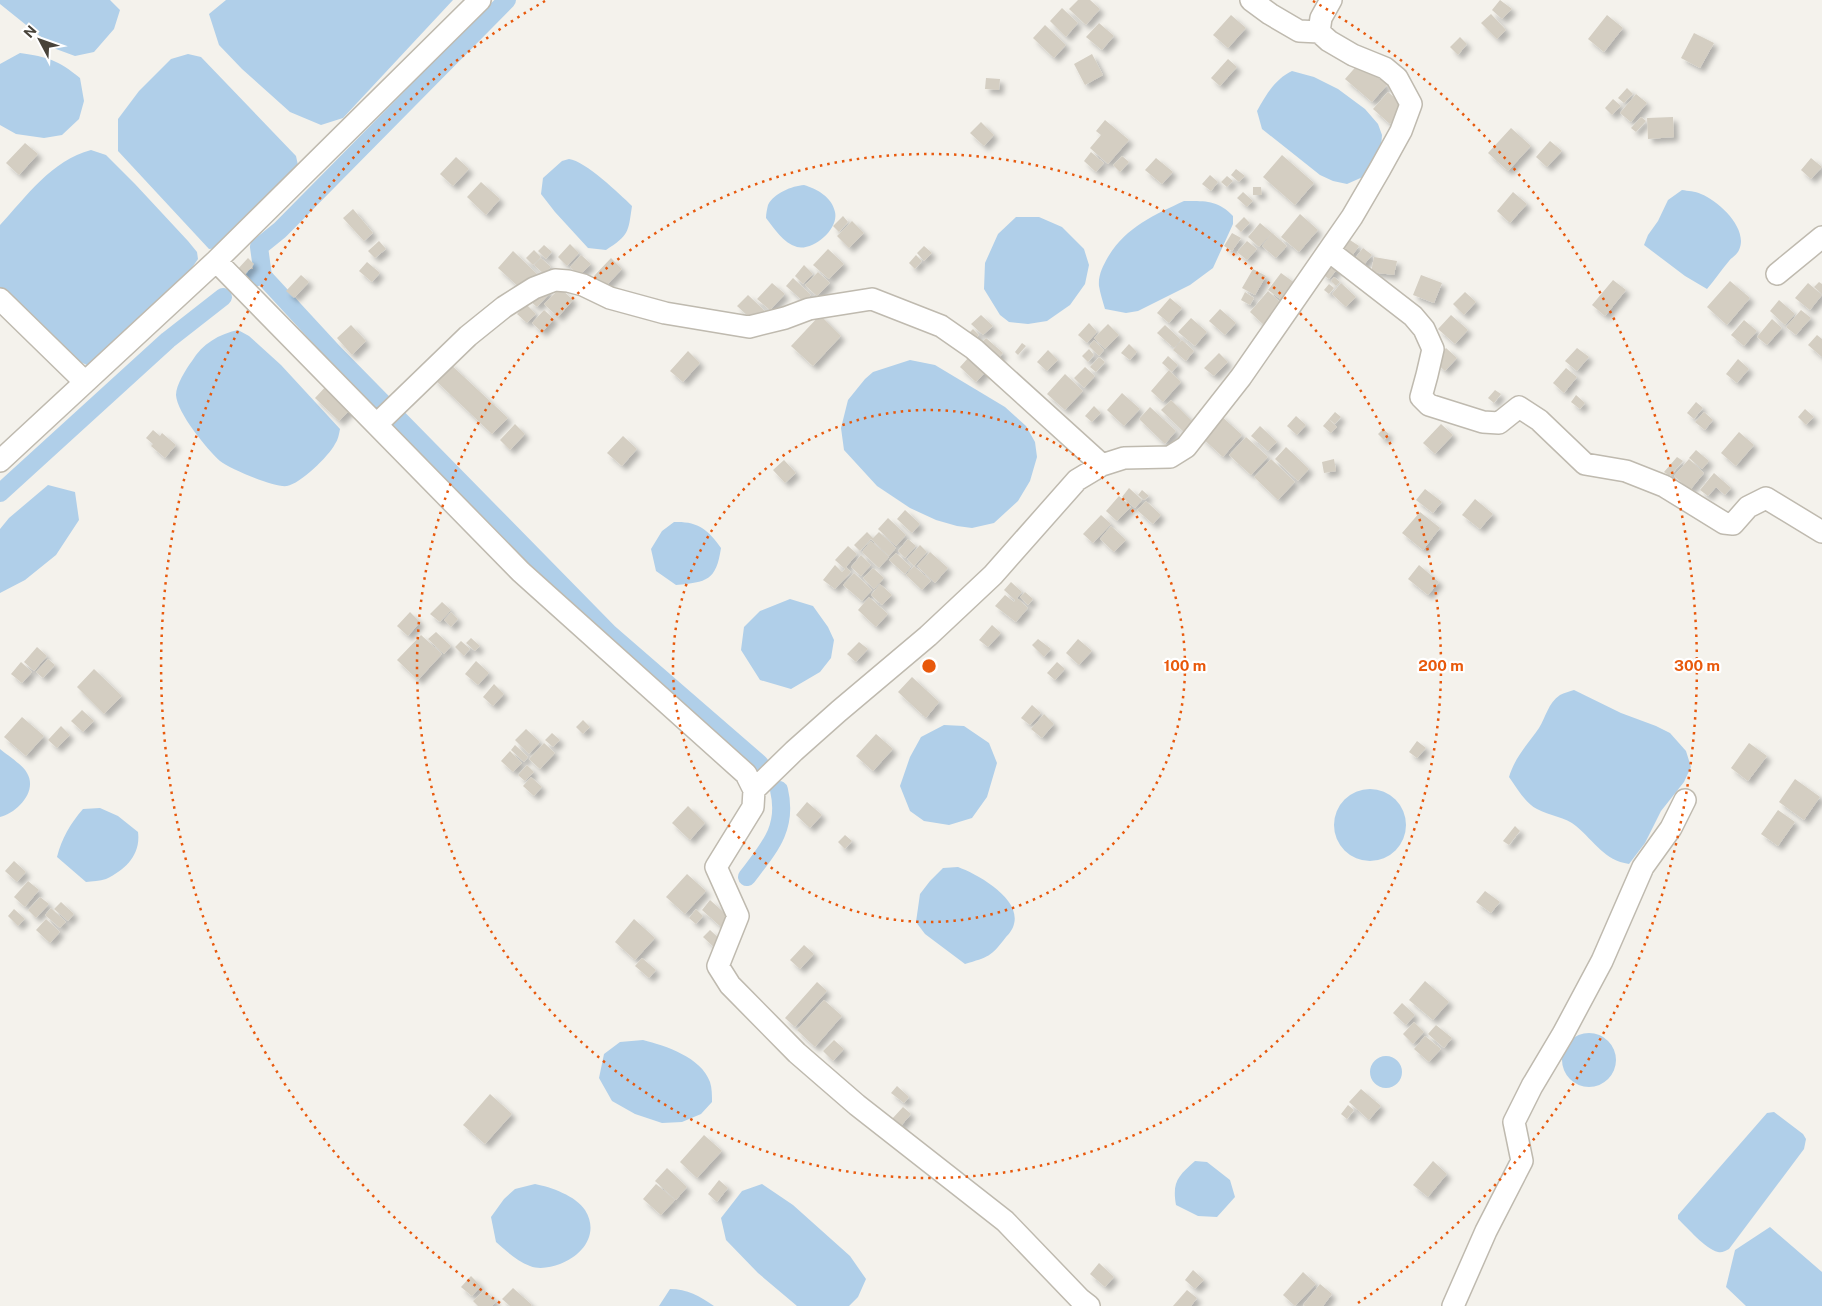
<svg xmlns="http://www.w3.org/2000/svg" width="1822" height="1306" viewBox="0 0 1822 1306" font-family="'Public Sans',sans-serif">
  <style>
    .water { fill: #b0cfe9 }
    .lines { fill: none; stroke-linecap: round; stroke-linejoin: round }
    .canal { stroke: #b0cfe9; stroke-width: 18 }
    .building { fill: #d4cec2; filter: url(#shadow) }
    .street-casing { stroke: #bfbaaf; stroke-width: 24 }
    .street { stroke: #fff; stroke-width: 21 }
    .ring { fill: none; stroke: #e8590c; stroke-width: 2.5; stroke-dasharray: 2.5 5 }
    .centre { fill: #e8590c; stroke: #fff; stroke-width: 2.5 }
    .ring-label { font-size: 15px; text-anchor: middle; font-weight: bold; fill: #e8590c; stroke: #fff; stroke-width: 4.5; stroke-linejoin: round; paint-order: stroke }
  </style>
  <defs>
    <filter id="shadow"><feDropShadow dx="4.5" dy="4.5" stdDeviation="2.5" flood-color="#0004"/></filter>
  </defs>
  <rect width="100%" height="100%" fill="#f4f2ec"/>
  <!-- water -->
  <path class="water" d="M0 0H110L120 10 114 29 94 52 75 56 56 49 0 4Z
    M226 0H453L343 118 321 125 290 112 242 69 219 45 209 14Z
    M20 53C48 57 58 60 80 78L84 101 79 119 62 135 44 138 16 134 0 125V64Z
    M188 54 201 57 296 156 299 170 221 248 209 249 118 151V119L139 91 171 59Z
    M1292 71 1314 77 1338 89 1365 109 1378 124 1382 135 1381 148 1365 176 1347 184 1333 181 1320 175 1262 129 1257 111C1266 95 1275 79 1292 71Z
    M91 150 106 155 135 184 188 241 197 252 198 259 191 269 89 366 61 353 0 288V225C26 197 52 160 91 150Z
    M569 159C585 161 620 194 632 206 628 233 629 235 606 250L588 248 555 212 541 194 543 178 562 161Z
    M804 185C817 189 832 197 835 212 839 229 813 251 797 247 783 243 774 228 766 218 766 214 767 209 768 205 774 193 792 186 804 185Z
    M1682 190C1688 191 1695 191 1701 194 1719 201 1749 229 1739 250 1737 255 1732 257 1729 261 1721 270 1715 280 1707 289L1685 276 1644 245 1648 235 1658 221 1668 200Z
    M1184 201C1205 201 1218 200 1233 216V224L1213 268 1190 285 1138 311 1126 313 1105 309C1103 302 1100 293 1099 286 1098 275 1103 266 1108 257 1126 227 1154 215 1184 201Z
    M1016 217H1039L1062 227 1084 249 1089 265 1085 284 1070 305 1047 321 1028 324 1009 322 1000 315 984 289 985 263 998 234Z
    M238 330 249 336 281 365 340 429C339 434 338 440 335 444 329 456 300 484 287 486 275 488 230 469 220 461 207 449 177 413 176 395 176 385 186 369 192 361 202 344 219 334 238 330Z
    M910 360 935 365 1005 407 1026 426 1035 442 1037 457 1030 481 1018 501 994 523 972 528 957 526 936 520 910 508 877 486 844 450 841 428 848 400 865 379 873 372Z
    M48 485 75 492 79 520 56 555 25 580 0 593V529L9 518Z
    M674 522C697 521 708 529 721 548 716 581 707 582 676 585L656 571 651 549 662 531Z
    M790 599 813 606 828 627 834 640 831 658 820 672 791 689 760 680 741 650 744 627 760 611Z
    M1574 690 1621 713 1656 726 1670 733 1686 751 1691 767 1684 782 1661 811 1645 843 1629 864C1604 860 1595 842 1576 826 1566 817 1549 816 1537 809 1525 803 1517 788 1509 777 1515 757 1528 744 1539 728 1546 717 1548 703 1560 695 1564 693 1570 691 1574 690Z
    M944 725 964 726 989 743 997 763 987 797 972 818 949 825 924 821 910 811 900 786 910 757 921 737Z
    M0 749C7 755 23 765 27 773 38 791 17 813 0 817Z
    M1334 825a36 36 0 1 1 72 0a36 36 0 1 1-72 0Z
    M100 808 118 816 138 832C141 855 125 870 106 879 100 881 92 881 86 882L57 857C62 838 70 824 83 809Z
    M958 867C977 874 1021 898 1014 924 1013 929 1009 934 1006 937 991 957 988 957 965 964L925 934 916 922 920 894 930 881 943 868Z
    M1562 1060a27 27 0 1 1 54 0a27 27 0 1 1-54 0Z
    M643 1040C666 1046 701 1057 710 1082 712 1088 712 1096 712 1102L701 1114 682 1122 662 1123 635 1114 612 1101 599 1078 604 1054 620 1042Z
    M1370 1072a16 16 0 1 1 32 0a16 16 0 1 1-32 0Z
    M1774 1112 1803 1134 1806 1139 1804 1149 1729 1249C1725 1251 1722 1253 1718 1252 1705 1249 1688 1228 1678 1219V1215L1767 1113Z
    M1195 1161 1207 1162 1230 1180 1235 1197 1217 1217 1198 1216 1176 1205C1172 1182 1178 1176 1195 1161Z
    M535 1184C551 1187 576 1196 585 1210 600 1234 582 1256 560 1264 551 1267 540 1270 530 1266 517 1261 506 1251 496 1242L491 1217 504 1199 515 1189Z
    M762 1184 793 1205 850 1256 866 1279 858 1297 849 1306H797L758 1273 726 1240 721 1218 742 1191Z
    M1770 1227 1822 1272V1306H1746L1726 1287 1735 1250Z
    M670 1289C687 1289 700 1296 714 1306H659Z"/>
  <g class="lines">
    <!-- canal -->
    <path class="canal" d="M263 276 259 247 280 230 507 0
      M252 278 263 276 334 353 609 633 760 764
      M0 493 168 340 223 297
      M747 877C769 848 788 828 779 790"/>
  </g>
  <!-- building -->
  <path class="building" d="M1078 0H1090L1100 9 1086 25 1069 9Z
    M1500 0 1512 9 1502 19 1492 10Z
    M1062 8 1078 23 1066 37 1050 21Z
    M1491 14 1506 30 1497 39 1481 23Z
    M1231 15 1246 28 1228 48 1213 35Z
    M1607 15 1623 28 1604 52 1588 39Z
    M1099 23 1114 36 1102 50 1086 37Z
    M1045 25 1066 45 1054 58 1033 38Z
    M1694 33 1714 43 1700 68 1681 58Z
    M1460 37 1467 44 1458 55 1450 47Z
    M1092 54 1103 75 1085 85 1074 64Z
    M1228 59 1237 67 1220 86 1211 78Z
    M1360 62 1387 85 1372 102 1345 79Z
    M986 78 1000 79 999 90 985 89Z
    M1627 88 1633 94 1624 103 1618 98Z
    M1388 92 1405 106 1390 124 1373 109Z
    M1636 94 1647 103 1631 122 1620 113Z
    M1613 99 1621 106 1612 115 1605 108Z
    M1641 117 1646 121 1636 132 1631 128Z
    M1673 117 1674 137 1648 139 1647 118Z
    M1105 120 1129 140 1108 164 1090 148 1101 135 1096 131Z
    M981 122 994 135 984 146 970 133Z
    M1511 128 1531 146 1508 171 1488 153Z
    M1550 141 1562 151 1547 167 1536 157Z
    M25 143 38 154 19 175 6 163Z
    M1091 152 1104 163 1096 172 1084 161Z
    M1282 155 1314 183 1295 205 1263 177Z
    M1122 156 1129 162 1120 172 1113 165Z
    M456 157 469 169 453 186 440 174Z
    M1156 158 1173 172 1162 184 1145 170Z
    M1811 158 1822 167 1811 179 1801 170Z
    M1236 169 1245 176 1239 182 1231 175Z
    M1210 175 1218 182 1211 191 1202 184Z
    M1227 176 1233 181 1227 187 1221 182Z
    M481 182 500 199 486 215 467 197Z
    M1253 187H1261L1262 195H1253Z
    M1243 192 1253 201 1247 207 1237 198Z
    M1513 192 1527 204 1510 223 1497 211Z
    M353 209 373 233 364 241 343 218Z
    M1300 214 1318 230 1299 252 1281 237Z
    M843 216 848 222 839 232 833 226Z
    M1244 217 1250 223 1241 232 1235 226Z
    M852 221 864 233 849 248 837 236Z
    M1260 223 1272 233 1259 247 1248 237Z
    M1232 233 1241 238 1232 251 1224 246Z
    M1272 233 1287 246 1276 258 1262 246Z
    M1350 240 1359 246 1349 260 1340 254Z
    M379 241 386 249 375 258 368 251Z
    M1247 241 1257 249 1247 260 1237 252Z
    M570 244 579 253 567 266 558 257Z
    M544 245 552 252 546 259 538 251Z
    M924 246 932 253 924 261 917 253Z
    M1363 248 1372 255 1362 267 1353 261Z
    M828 249 844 264 829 279 813 265Z
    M534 250 541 257 533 265 526 258Z
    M513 251 537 274 522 290 498 268Z
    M581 255 591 264 579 276 570 267Z
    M916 255 922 261 915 269 909 263Z
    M1374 257 1397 261 1394 275 1371 272Z
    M248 258 254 264 243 277 236 271Z
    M541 258 551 267 544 274 534 265Z
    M611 258 622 269 605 287 594 276Z
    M1331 261 1339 267 1329 279 1321 273Z
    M367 262 380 273 372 282 359 271Z
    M804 265 813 274 803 284 795 276Z
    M1253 269 1266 276 1255 295 1242 288Z
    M818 272 830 283 817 296 805 285Z
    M1281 273 1299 286 1286 303 1268 290Z
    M301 275 309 282 294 298 286 291Z
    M1421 275 1442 283 1434 303 1413 295Z
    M1334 277 1340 282 1336 286 1331 281Z
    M793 278 811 295 804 302 786 286Z
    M1613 280 1626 290 1605 316 1592 305Z
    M1730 281 1750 298 1727 325 1707 307Z
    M1819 282 1822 284V294L1814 287Z
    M772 283 785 294 770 310 757 299Z
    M1341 283 1356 297 1346 307 1332 294Z
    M1808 283 1822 295 1810 310 1795 298Z
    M1329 284 1334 288 1329 294 1324 290Z
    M542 286 550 293 537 307 529 300Z
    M560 288 573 300 558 317 544 304Z
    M1268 291 1283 305 1265 326 1250 312Z
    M1245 292 1254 298 1250 305 1241 300Z
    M1465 292 1476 302 1464 315 1453 304Z
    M748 295 768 314 758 325 737 306Z
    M1170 298 1182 308 1169 323 1157 313Z
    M1779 300 1795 314 1785 325 1770 311Z
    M526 304 536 314 527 323 517 314Z
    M1220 309 1236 323 1225 335 1209 321Z
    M544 310 554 319 542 332 532 323Z
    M1801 310 1811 318 1796 335 1786 327Z
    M820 315 841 336 813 366 791 346Z
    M981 315 993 326 983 335 971 324Z
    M1451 315 1468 330 1455 344 1438 329Z
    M1191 318 1207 332 1195 346 1178 332Z
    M1772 319 1782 328 1767 345 1757 337Z
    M1744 320 1757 331 1744 346 1731 335Z
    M1089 323 1097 332 1087 343 1078 335Z
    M1108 324 1119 335 1105 349 1094 338Z
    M351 325 366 341 352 355 337 338Z
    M1165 325 1181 340 1174 348 1157 333Z
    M973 329 979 335 970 344 964 338Z
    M1817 335 1822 339V357L1808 345Z
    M986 338 1003 353 996 361 979 345Z
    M1094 340 1104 350 1099 356 1089 346Z
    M1182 340 1194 351 1186 361 1173 350Z
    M1022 343 1026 346 1018 355 1015 352Z
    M1129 344 1137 352 1130 360 1121 353Z
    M977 348 993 364 976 382 960 367Z
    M1446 348 1457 358 1445 371 1434 361Z
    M1577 348 1589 357 1577 371 1565 361Z
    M1089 349 1094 355 1088 362 1082 356Z
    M1048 350 1058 360 1047 371 1037 362Z
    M688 351 700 363 683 382 670 371Z
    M1219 353 1228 362 1214 376 1204 368Z
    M1168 356 1178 365 1172 372 1162 363Z
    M1099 357 1105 362 1096 372 1090 367Z
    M1738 359 1749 369 1737 383 1726 374Z
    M448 362 508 418 492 434 433 378Z
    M1085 367 1095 376 1084 388 1074 378Z
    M1566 368 1577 377 1564 393 1553 383Z
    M1169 370 1181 382 1163 402 1151 391Z
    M1065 374 1083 391 1065 410 1047 394Z
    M329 383 354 406 339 421 315 398Z
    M1495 390 1501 394 1494 403 1488 398Z
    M1122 393 1140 409 1124 426 1107 410Z
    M1576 395 1585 403 1580 409 1571 402Z
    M1171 400 1195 424 1186 434 1161 410Z
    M1696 402 1703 408 1694 419 1687 413Z
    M1094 406 1101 413 1092 422 1085 416Z
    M1150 407 1176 431 1165 444 1139 419Z
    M1805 409 1814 417 1806 425 1798 417Z
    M1335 412 1341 417 1335 424 1329 419Z
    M1704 412 1713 420 1705 430 1695 422Z
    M1219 414 1242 435 1223 457 1200 436Z
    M1296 416 1306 425 1297 435 1287 426Z
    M1329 419 1337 427 1331 433 1323 426Z
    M515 424 525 434 510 450 500 440Z
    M1441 424 1453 435 1435 454 1423 443Z
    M1260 426 1277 442 1268 451 1251 436Z
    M1383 429 1389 434 1384 440 1378 434Z
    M153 430 160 436 162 433 176 445 165 458 151 446 153 444 146 438Z
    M1739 432 1754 445 1736 466 1721 453Z
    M623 436 637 449 622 466 607 453Z
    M1246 437 1268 457 1251 475 1229 455Z
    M1286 447 1309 469 1298 481 1275 459Z
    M1696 450 1709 461 1702 469 1689 458Z
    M1677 457 1683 461 1670 476 1664 472Z
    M1271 459 1295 482 1278 500 1254 477Z
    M1334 459 1336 471 1324 473 1322 462Z
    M1689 459 1704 473 1690 490 1674 476Z
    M784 460 796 473 785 483 773 470Z
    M1714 473 1731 488 1725 495 1716 487 1708 496 1700 490Z
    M1129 488 1142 500 1135 508 1122 497Z
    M1425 489 1442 502 1433 513 1416 500Z
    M1142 490 1149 496 1144 500 1138 495Z
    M1119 496 1131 507 1117 521 1106 511Z
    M1475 499 1493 514 1480 529 1462 515Z
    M1146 501 1161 515 1153 524 1137 510Z
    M905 510 920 524 912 533 897 519Z
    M1420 512 1440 528 1423 550 1402 533Z
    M1101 515 1111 524 1093 543 1083 534Z
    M888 518 906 535 896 546 878 529Z
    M1111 526 1126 540 1114 552 1100 539Z
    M867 532 873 538 879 532 896 548 889 556 871 539 860 551 854 545Z
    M908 539 916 546 905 558 898 551Z
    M871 541 889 557 879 568 862 552Z
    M920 545 927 552 914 566 931 581 922 590 906 575 914 566 907 559Z
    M848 546 857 554 846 567 851 572 835 589 823 580 835 565 842 572 845 569 835 560Z
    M930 552 948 568 935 583 917 566Z
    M896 553 911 567 905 574 889 560Z
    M861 555 871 565 861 576 851 567Z
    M1419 565 1439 582 1428 595 1408 579Z
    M873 568 884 578 874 589 863 578Z
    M854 573 872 590 862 601 843 585Z
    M1011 582 1022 592 1017 598 1028 608 1016 622 995 606 1005 595 1014 602 1015 600 1004 590Z
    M880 584 892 595 882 605 871 595Z
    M1025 592 1033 599 1028 605 1020 597Z
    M869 597 888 614 876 627 858 610Z
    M442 602 451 610 440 622 430 614Z
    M410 612 420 622 408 636 397 626Z
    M451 612 458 619 451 627 444 620Z
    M992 625 1001 633 988 647 979 640Z
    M436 632 451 646 444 654 428 639Z
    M421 635 442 654 418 680 397 660Z
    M471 638 480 646 475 651 466 643Z
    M1038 639 1051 649 1044 657 1032 645Z
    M1078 639 1092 651 1079 665 1066 653Z
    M461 641 470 649 464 656 455 647Z
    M859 642 868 649 856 662 847 654Z
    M37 647 47 656 34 671 24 662Z
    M48 659 55 665 43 678 36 672Z
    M476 661 489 673 478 685 465 674Z
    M21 662 32 672 22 683 11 674Z
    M1057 662 1065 669 1055 680 1047 673Z
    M94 669 122 696 104 714 77 687Z
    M912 677 939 702 926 718 898 692Z
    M494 684 504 694 493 706 483 697Z
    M1032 705 1041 713 1030 725 1021 718Z
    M82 710 94 721 83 732 71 721Z
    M1044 714 1054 724 1042 738 1031 729Z
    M22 717 44 736 26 756 4 737Z
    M583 720 590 727 583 734 576 727Z
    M61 726 70 735 57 748 48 740Z
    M526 729 540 742 529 754 515 740Z
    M552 733 560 740 553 747 545 740Z
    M876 734 893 749 873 771 856 756Z
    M1417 741 1426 748 1417 758 1409 752Z
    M544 743 555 753 540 769 529 759Z
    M1749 743 1767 756 1748 781 1731 768Z
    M515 745 528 757 524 762 511 750Z
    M510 751 522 763 513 772 501 761Z
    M527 765 534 772 525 781 518 775Z
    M531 777 542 787 534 796 523 786Z
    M1795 779 1820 797 1804 820 1779 802Z
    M807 802 822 815 810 828 796 815Z
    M688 806 705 823 690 840 672 823Z
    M1778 810 1795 822 1778 846 1761 834Z
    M1515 826 1520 831 1509 845 1503 841Z
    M845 835 852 841 845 849 838 842Z
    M14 861 26 872 17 882 5 871Z
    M687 874 706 891 685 914 666 897Z
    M28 881 39 890 25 907 14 897Z
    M1485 891 1500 902 1491 913 1476 902Z
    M40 897 49 904 36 918 28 910Z
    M710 900 730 918 721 927 702 910Z
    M61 902 74 914 68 921 54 909Z
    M51 908 66 922 60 928 45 915Z
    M14 909 25 919 18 926 8 916Z
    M696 909 703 916 696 924 689 918Z
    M46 919 60 932 50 943 36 930Z
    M634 919 655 938 635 960 615 942Z
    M710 930 723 942 716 949 703 937Z
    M804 945 814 954 800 969 790 960Z
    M642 958 656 970 649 978 635 966Z
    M1425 981 1449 1002 1433 1020 1409 1000Z
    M817 982 827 991 795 1027 785 1018Z
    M824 1000 842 1016 815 1047 797 1030Z
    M1402 1003 1415 1015 1406 1025 1393 1013Z
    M1414 1022 1424 1032 1413 1044 1403 1034Z
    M1436 1025 1452 1038 1444 1048 1428 1034Z
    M1425 1036 1441 1049 1429 1062 1414 1049Z
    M834 1040 844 1049 833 1061 823 1051Z
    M897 1086 909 1097 904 1103 891 1093Z
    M1361 1089 1381 1106 1369 1120 1349 1102Z
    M490 1094 512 1114 485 1144 463 1125Z
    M1348 1105 1354 1110 1347 1119 1341 1114Z
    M903 1107 911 1114 900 1127 892 1119Z
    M704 1135 722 1151 697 1178 680 1162Z
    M1433 1161 1447 1174 1428 1197 1413 1185Z
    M667 1168 687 1187 676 1200 655 1181Z
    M719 1180 728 1188 717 1202 708 1194Z
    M656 1184 675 1200 661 1215 643 1199Z
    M1099 1263 1114 1277 1105 1287 1090 1274Z
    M1193 1270 1204 1280 1195 1289 1185 1280Z
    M1303 1272 1316 1284 1295 1306 1283 1295Z
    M471 1276 481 1286 472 1296 461 1287Z
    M1320 1284 1332 1294 1323 1306H1305L1303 1305Z
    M513 1288 532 1305 531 1306H510L502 1299Z
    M484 1290 496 1301 492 1306H478L473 1301Z
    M1187 1290 1197 1298 1191 1306H1173Z"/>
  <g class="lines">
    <defs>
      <path id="street" d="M1251 0 1270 14 1299 31 1319 32
        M1329 251 1413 316 1424 329 1433 349 1427 375 1421 397 1429 405 1483 422 1499 423 1519 407 1539 420 1585 464 1626 471 1664 486 1724 523 1733 524 1748 507 1766 498 1822 532
        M216 261 521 572 746 774 754 790 753 807 716 867 738 916 718 966 730 985 797 1053 857 1105 1005 1221 1080 1299 1089 1306
        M1777 274 1822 237
        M0 299 85 382
        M377 424 468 336 504 307 534 288 555 280 568 281 583 285 610 298 665 313 749 327 785 318 809 309 872 299 941 326 974 349 1102 465
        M0 461 216 261 480 0
        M754 790 794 751 839 711 928 636 993 575 1077 480 1102 465 1124 458 1170 457 1186 447 1241 377 1352 217 1380 169 1401 131 1411 104 1397 78 1385 68 1353 55 1329 41 1319 32 1321 18 1331 0
        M1453 1306 1486 1231 1522 1161 1514 1122 1532 1086 1563 1034 1602 961 1643 867 1671 828 1685 800"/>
    </defs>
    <!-- street casing -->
    <use href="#street" class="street-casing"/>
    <!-- street -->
    <use href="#street" class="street"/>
  </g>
  <!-- distance rings -->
  <g class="ring">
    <circle cx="929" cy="666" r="256"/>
    <circle cx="929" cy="666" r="512"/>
    <path d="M500 1303A768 768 0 0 1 545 1M1313 1A768 768 0 0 1 1358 1303"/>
  </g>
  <circle cx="929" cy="666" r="8" class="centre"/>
  <g class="ring-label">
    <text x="1185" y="671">100 m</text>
    <text x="1441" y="671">200 m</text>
    <text x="1697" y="671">300 m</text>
  </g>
  <!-- north arrow -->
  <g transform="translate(40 40) rotate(311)" stroke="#ffffff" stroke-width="4" paint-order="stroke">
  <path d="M0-4L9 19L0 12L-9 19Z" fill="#48433a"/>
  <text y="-8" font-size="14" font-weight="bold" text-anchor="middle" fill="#48433a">N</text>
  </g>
</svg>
